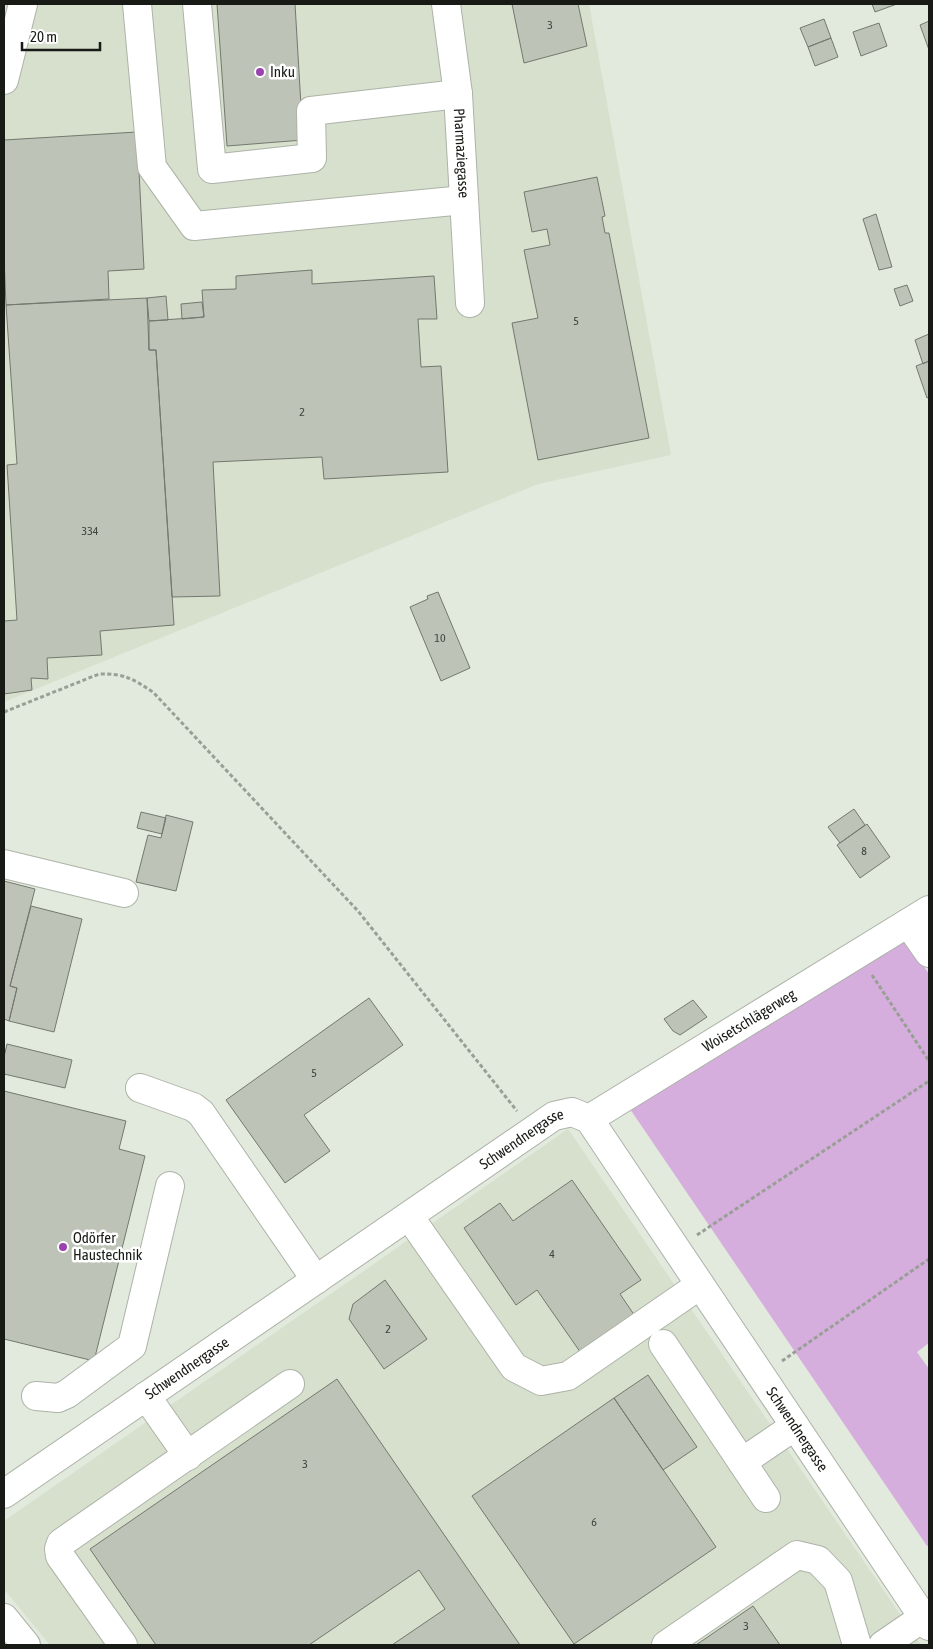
<svg xmlns="http://www.w3.org/2000/svg" width="933" height="1649" viewBox="0 0 933 1649" font-family="'Asap Condensed',sans-serif">
  <style>
    .built { fill: #d6e0cd }
    .green { fill: #d5aede }
    .building { fill: #bdc3b7; stroke: #73796e }
    .lines { fill: none; stroke-linecap: round; stroke-linejoin: round }
    .minor-casing { stroke: #adb3a8; stroke-width: 30 }
    .path { stroke: #999f95; stroke-width: 3; stroke-dasharray: 4 2.5; stroke-linecap: butt }
    .minor { stroke: #fff; stroke-width: 28 }
    .poi-dot { fill: #9a43af; stroke: #fff; stroke-width: 2 }
    .labels { text-anchor: middle; stroke-width: 5; stroke-linejoin: round; paint-order: stroke }
    .number-label { font-size: 12px; fill: #40443e }
    .poi-label { font-size: 15px; fill: #171a15; stroke: #fff; text-anchor: start }
    .street-label { font-size: 15px; fill: #171a15; stroke: #fff }
  </style>
  <rect width="100%" height="100%" fill="#e2e9dd"/>
  <!-- built -->
  <path class="built" d="M4 4H589L671 455 538 484 4 702Z
    M568 1129 921 1645H50L4 1589V1521Z"/>
  <!-- green -->
  <path class="green" d="M905 938 929 974V1343L917 1352 929 1369V1545L927 1546 628 1106Z"/>
  <!-- building -->
  <path class="building" d="M217 4H295L303 140 227 146Z
    M512 4H578L587 46 524 63Z
    M872 4H897L875 12Z
    M824 19 831 38 808 47 800 28Z
    M929 21V50L920 25Z
    M879 23 887 46 861 56 853 32Z
    M831 38 838 57 815 66 808 47Z
    M137 132 144 269 108 271 109 299 6 305 4 257V140Z
    M597 177 605 216 602 217 605 233H609L649 438 538 460 512 323 538 318 524 250 550 245 547 229 532 232 524 192Z
    M876 214 892 267 879 270 863 219Z
    M312 270V284L434 276 437 319H418L421 367 441 366 448 472 324 479 322 457 213 462 220 596 172 597 156 350H149V321L204 317 202 290 236 289V276Z
    M907 285 913 301 900 306 894 289Z
    M166 296 168 320 149 321 147 298Z
    M147 298 149 350H156L174 625 100 631 102 655 47 658 48 679 31 678 32 690 4 694V621L17 620 7 465 17 464 6 305Z
    M202 302 204 317 182 319 181 304Z
    M929 334V361L923 364 915 340Z
    M929 361V397L927 398 916 366Z
    M438 592 470 668 441 681 410 607 428 599 427 596Z
    M854 809 865 825 840 843 828 827Z
    M141 812 166 818 162 834 137 828Z
    M166 815 193 822 176 891 136 882 148 835 161 838Z
    M867 824 890 857 860 878 837 845Z
    M4 881 35 889 10 986 17 988 9 1021 4 1019Z
    M31 906 82 919 54 1032 9 1021 17 988 10 986Z
    M369 998 403 1045 304 1115 330 1151 285 1183 226 1100Z
    M693 1000 707 1017 680 1035 673 1031 664 1019Z
    M7 1044 72 1060 65 1088 4 1074V1057Z
    M4 1091 126 1121 119 1149 145 1156 94 1361 4 1339Z
    M572 1180 641 1280 620 1294 637 1319 583 1356 537 1290 516 1305 464 1228 500 1203 513 1221Z
    M385 1280 427 1339 384 1369 349 1319 353 1304Z
    M648 1375 697 1447 663 1470 614 1398Z
    M337 1379 520 1645H392L445 1609 419 1570 309 1645H156L90 1549Z
    M614 1398 716 1547 574 1644 472 1496Z
    M753 1606 780 1645H696Z"/>
  <g class="lines">
    <defs>
      <g id="minor">
        <path d="M137 4 152 167 194 226 464 200"/>
        <path d="M197 4 212 169 312 158 311 111 458 94"/>
        <path id="s1" d="M446 4 458 94 470 303"/>
        <path d="M4 80 23 4"/>
        <path d="M4 864 124 893"/>
        <path d="M908 923 929 953"/>
        <path d="M140 1088 193 1107 201 1113 316 1280"/>
        <path id="s2" d="M589 1119 929 910"/>
        <path d="M409 1216 514 1367 541 1381 568 1376 700 1285"/>
        <path d="M663 1344 766 1498"/>
        <path d="M36 1396 58 1398 67 1394 132 1346 170 1186"/>
        <path d="M146 1396 188 1456"/>
        <path d="M742 1462 795 1426"/>
        <path id="s3" d="M4 1494 554 1116 572 1112 589 1119 929 1626"/>
        <path d="M4 1618 26 1645"/>
        <path d="M123 1645 60 1556 59 1549 61 1543 290 1384"/>
        <path d="M666 1645 797 1555 818 1560 838 1581 857 1645"/>
        <path d="M883 1645 924 1617"/>
      </g>
    </defs>
    <!-- minor casing -->
    <use href="#minor" class="minor-casing"/>
    <!-- path -->
    <path class="path" d="M4 712 99 674C124 673 133 679 153 692L358 911 517 1111
      M872 975 929 1061
      M697 1235 929 1081
      M782 1361 929 1259"/>
    <!-- minor -->
    <use href="#minor" class="minor"/>
  </g>
  <!-- markers -->
  <g class="poi-dot">
    <circle cx="260" cy="72" r="5"/>
    <circle cx="63" cy="1247" r="5"/>
  </g>
  <g class="labels">
    <!-- number labels -->
    <g class="number-label">
      <text x="550" y="29">3</text>
      <text x="576" y="325">5</text>
      <text x="302" y="416">2</text>
      <text x="90" y="535">334</text>
      <text x="440" y="642">10</text>
      <text x="864" y="855">8</text>
      <text x="314" y="1077">5</text>
      <text x="552" y="1258">4</text>
      <text x="388" y="1333">2</text>
      <text x="305" y="1468">3</text>
      <text x="594" y="1526">6</text>
      <text x="746" y="1630">3</text>
    </g>
    <!-- poi labels -->
    <g class="poi-label">
      <text x="270" y="77">Inku</text>
      <text x="73" y="1243">Odörfer<tspan x="73" dy="17">Haustechnik</tspan></text>
    </g>
    <!-- street labels -->
    <g class="street-label">
      <text dy="5" stroke="none"><textPath href="#s1" startOffset="150">Pharmaziegasse</textPath></text>
      <text dy="5" stroke="none"><textPath href="#s2" startOffset="188">Woisetschlägerweg</textPath></text>
      <text dy="5" stroke="none"><textPath href="#s3" startOffset="628">Schwendnergasse</textPath></text>
      <text dy="5" stroke="none"><textPath href="#s3" startOffset="222">Schwendnergasse</textPath></text>
      <text dy="5" stroke="none"><textPath href="#s3" startOffset="1078">Schwendnergasse</textPath></text>
    </g>
  </g>
  <!-- border -->
  <rect width="933" height="1649" fill="none" stroke="#171a15" stroke-width="10"/>
  <!-- scale -->
  <path d="M22 42v8h78v-8" fill="none" stroke="#171a15" stroke-width="2.5"/>
  <text x="30" y="42" font-size="15" fill="#171a15" stroke="#ffffff" stroke-width="4" paint-order="stroke">20 m</text>
</svg>
